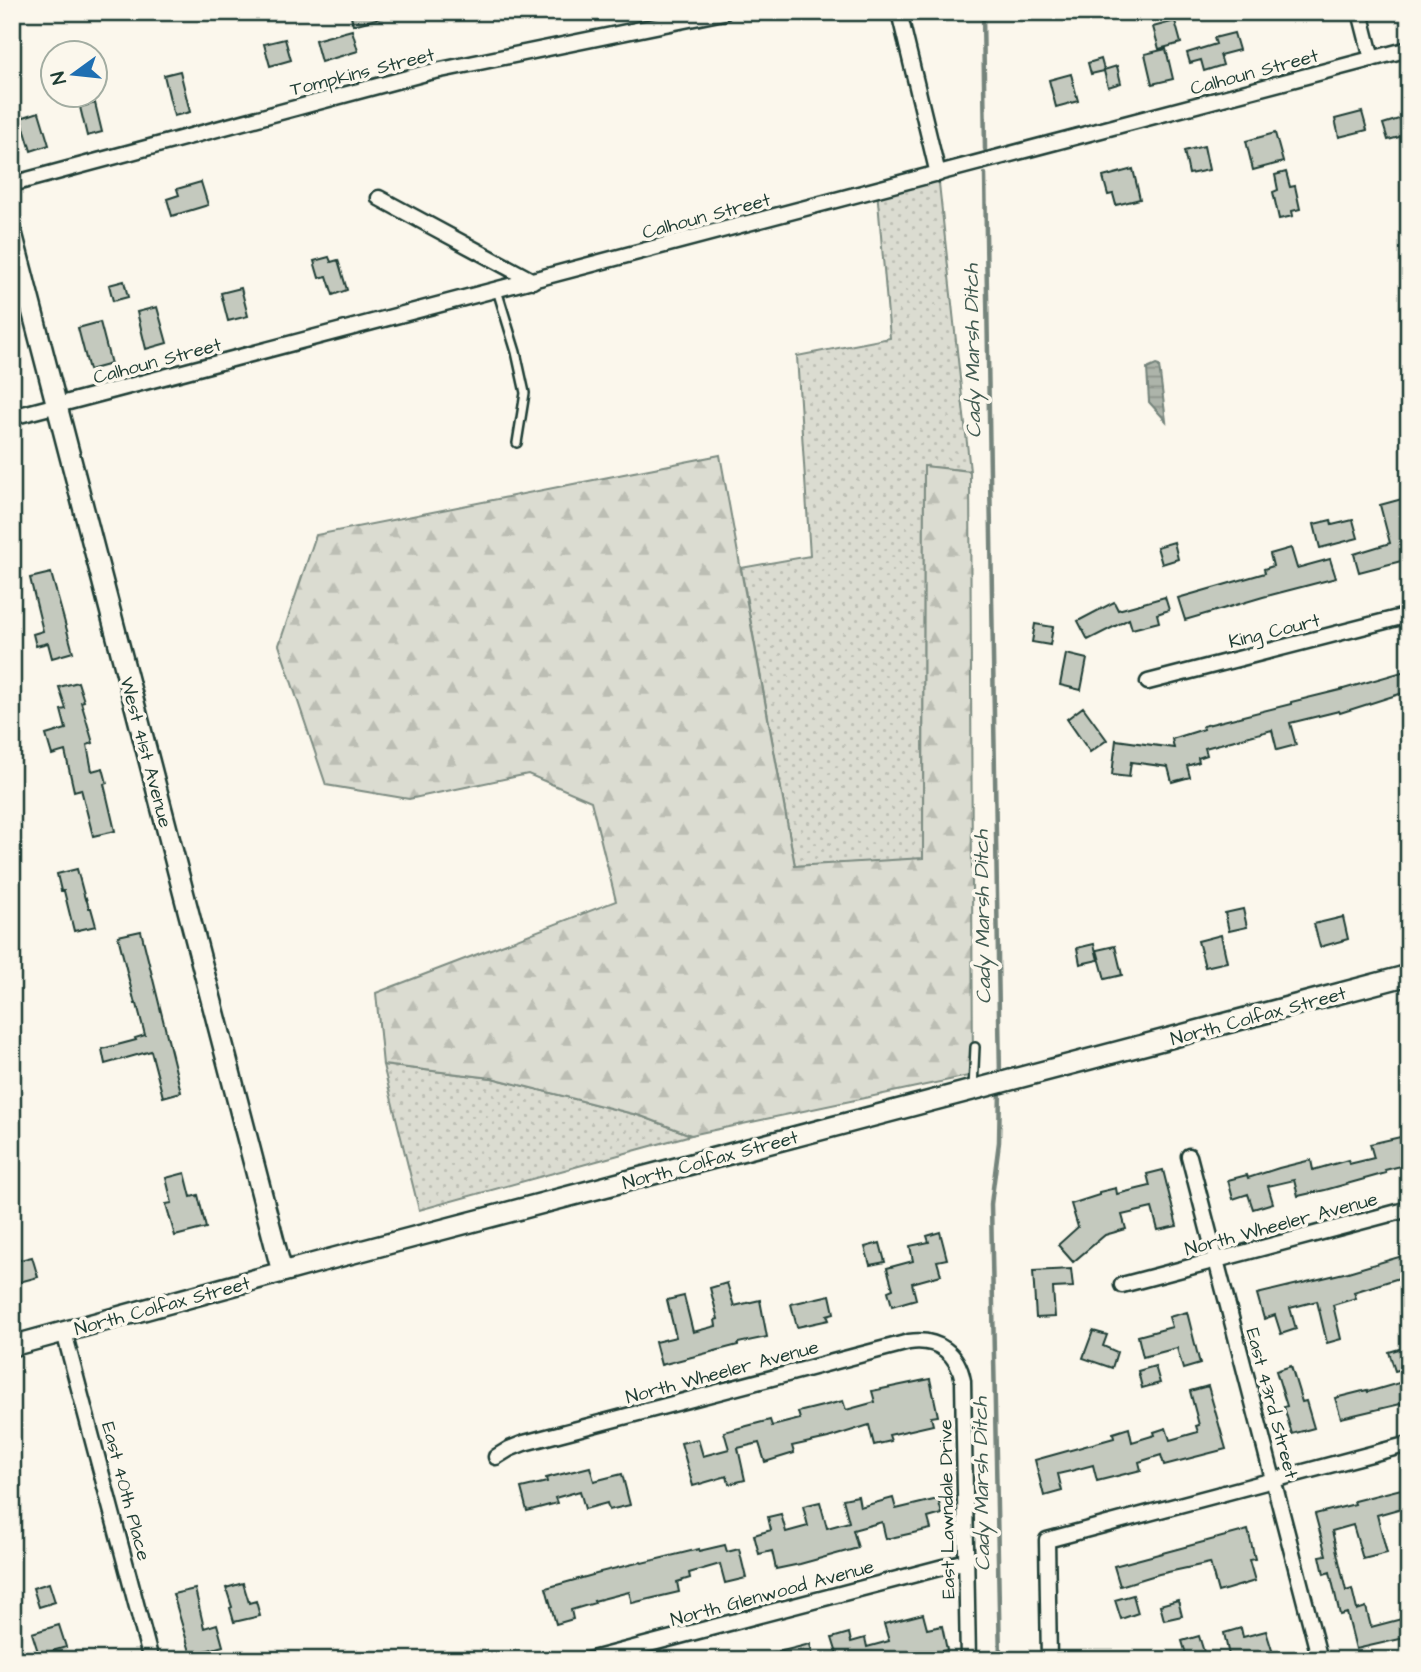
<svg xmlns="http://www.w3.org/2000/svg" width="1421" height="1672" viewBox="0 0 1421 1672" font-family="'Architects Daughter',sans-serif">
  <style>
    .grass { fill: url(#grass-dots); stroke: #7d8c82; stroke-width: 2 }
    .forest { fill: url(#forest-firs); stroke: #7d8c82; stroke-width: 2 }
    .water { fill: url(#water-rules); stroke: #74847b; stroke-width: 2 }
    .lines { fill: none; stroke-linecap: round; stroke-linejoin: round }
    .stream { stroke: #74847b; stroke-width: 4.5 }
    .building { fill: #c4c9be; stroke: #1f3d34; stroke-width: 2 }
    .service-casing { stroke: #1f3d34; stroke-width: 12 }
    .minor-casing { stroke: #1f3d34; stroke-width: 19 }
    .tertiary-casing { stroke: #1f3d34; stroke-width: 24 }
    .service { stroke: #fbf7ec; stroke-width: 7 }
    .minor { stroke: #fbf7ec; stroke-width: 14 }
    .tertiary { stroke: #fbf7ec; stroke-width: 19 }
    .labels { text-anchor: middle; stroke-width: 7; stroke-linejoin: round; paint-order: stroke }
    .street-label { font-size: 19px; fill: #1f3d34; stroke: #fbf7ec }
    .water-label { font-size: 21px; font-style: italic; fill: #425b52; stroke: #fbf7ec }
  </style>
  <defs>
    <pattern id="grass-dots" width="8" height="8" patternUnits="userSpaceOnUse" patternTransform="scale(1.75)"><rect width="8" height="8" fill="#dbdcd1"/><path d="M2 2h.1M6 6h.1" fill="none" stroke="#bcbeb4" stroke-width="1.8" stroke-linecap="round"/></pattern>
    <pattern id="forest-firs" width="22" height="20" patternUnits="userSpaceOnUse" patternTransform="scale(1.75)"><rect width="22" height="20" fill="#dbdcd1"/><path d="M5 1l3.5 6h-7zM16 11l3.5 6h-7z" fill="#bcbeb4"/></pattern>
    <pattern id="water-rules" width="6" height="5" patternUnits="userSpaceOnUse" patternTransform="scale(1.75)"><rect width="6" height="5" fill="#adb4aa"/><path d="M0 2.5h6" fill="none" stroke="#8c948b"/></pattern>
  </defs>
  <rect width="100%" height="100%" fill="#fbf7ec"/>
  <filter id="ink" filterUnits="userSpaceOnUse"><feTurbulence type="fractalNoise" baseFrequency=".0143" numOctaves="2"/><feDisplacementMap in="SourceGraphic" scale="14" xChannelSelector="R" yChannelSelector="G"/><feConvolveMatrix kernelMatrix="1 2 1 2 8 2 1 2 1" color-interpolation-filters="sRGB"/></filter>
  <g filter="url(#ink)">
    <!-- grass -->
    <path class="grass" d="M938 174 970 471 924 466 923 859 795 866 741 568 810 556 797 356 890 338 877 190Z
      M383 1065 492 1078 641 1116 691 1135 419 1210Z"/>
    <!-- forest -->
    <path class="forest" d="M720 455 795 866 923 858 924 466 970 471 973 1075 691 1135 641 1116 492 1078 383 1065 376 993 616 901 591 801 528 774 409 799 326 785 279 645 316 535Z"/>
    <!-- water -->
    <path class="water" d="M1156 365 1159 366 1166 421 1149 402 1147 369Z"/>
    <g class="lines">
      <!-- stream -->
      <path class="stream" d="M983 12 985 149
        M985 174 1000 1076
        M1000 1660 991 1204 999 1142 1000 1089"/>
    </g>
    <!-- building -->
    <path class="building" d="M350 12H387L388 16 353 25Z
      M1175 21 1181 43 1159 49 1153 27Z
      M352 30 358 51 321 62 315 40Z
      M1234 33 1239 50 1220 55 1223 65 1204 71 1201 60 1190 63 1187 53 1216 44 1214 38Z
      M285 39 291 60 270 66 264 44Z
      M1166 49 1173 79 1152 84 1145 54Z
      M1101 59 1104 70 1117 66 1121 83 1108 87 1104 71 1091 74 1088 63Z
      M180 71 190 112 174 116 164 75Z
      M1071 74 1078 101 1056 107 1049 80Z
      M95 103 102 132 87 136 80 107Z
      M39 112 49 145 31 151 21 118Z
      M1362 112 1367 130 1339 137 1335 119Z
      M1402 118 1407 135 1388 140 1383 124Z
      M1275 133 1283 162 1253 170 1246 141Z
      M1204 146 1209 170 1189 174 1184 151Z
      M1133 169 1140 199 1116 205 1113 194 1108 195 1103 177Z
      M1286 172 1290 187 1295 186 1300 209 1292 211 1293 216 1279 219 1273 192 1278 190 1275 175Z
      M201 182 208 205 172 216 167 199 179 195 177 189Z
      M329 257 331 262 338 260 347 290 333 295 327 276 319 278 314 261Z
      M124 281 128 297 113 301 109 285Z
      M241 288 248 316 228 321 221 293Z
      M157 307 167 343 146 349 137 312Z
      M100 322 111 364 89 370 78 328Z
      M1402 499 1409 527V559L1359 572 1354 554 1390 543 1380 505Z
      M1331 520 1332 525 1353 520 1358 538 1320 548 1314 524Z
      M1174 542 1178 559 1162 564 1157 547Z
      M1291 548 1297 568 1330 559 1336 578 1263 597 1185 620 1178 598 1265 573 1264 569 1273 566 1270 554Z
      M51 573 73 652 52 658 48 643 36 646 33 634 43 631 30 578Z
      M1165 597 1169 610 1157 614 1159 622 1132 629 1129 619 1088 640 1078 621 1114 602 1118 610Z
      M1035 624 1053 627 1050 645 1032 642Z
      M1066 654 1087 659 1081 690 1060 685Z
      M1409 670V691L1340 713 1339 711 1290 723 1296 745 1277 750 1272 730 1205 748 1207 755 1198 758 1199 762 1187 766 1190 777 1172 782 1168 767 1131 762 1129 777 1112 775 1116 740 1174 748 1172 739 1204 729 1203 726 1291 704V702L1340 690Z
      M78 682 84 701 81 702 93 743 87 745 92 771 103 768 107 783 104 784 115 831 93 836 81 789 74 791 65 751 52 755 46 735 66 729 61 710 66 709 59 687Z
      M1083 707 1107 740 1090 752 1067 719Z
      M77 869 85 899 86 898 89 908H91L96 926 74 931 64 891H61L57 874Z
      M1243 909 1247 927 1229 931 1225 913Z
      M1343 917 1348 939 1320 947 1314 924Z
      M141 931 181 1092 163 1097 151 1051 105 1064 102 1049 136 1040 135 1038 145 1035 137 1004H135L118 936Z
      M1221 935 1227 962 1205 967 1198 941Z
      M1094 944 1098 960 1080 964 1077 948Z
      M1115 946 1122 975 1105 979 1097 950Z
      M1409 1135V1164L1385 1170 1386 1173 1325 1190 1298 1196 1294 1180 1268 1186 1273 1203 1253 1209 1248 1194 1233 1199 1228 1180 1247 1175 1248 1178 1279 1168 1311 1160 1313 1170 1348 1160 1349 1164 1374 1158 1370 1144Z
      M1163 1170 1177 1226 1158 1230 1152 1208 1122 1215 1126 1229 1105 1235 1073 1262 1058 1245 1078 1227 1071 1204 1099 1195V1192L1116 1188 1117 1194 1150 1186 1147 1174Z
      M185 1173 191 1197 198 1195 206 1228 175 1236 166 1204 172 1203 166 1178Z
      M940 1232 947 1259 937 1261 941 1275 912 1283 916 1299 892 1306 888 1291 893 1289 887 1268 913 1261 910 1246 929 1242 927 1236Z
      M880 1243 885 1262 870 1265 865 1247Z
      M1409 1254V1275L1354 1292 1356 1298 1333 1305 1341 1339 1327 1343 1317 1301 1290 1308 1296 1329 1281 1334 1275 1315 1264 1319 1257 1294 1348 1272Z
      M32 1257 38 1277 12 1284V1262Z
      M1071 1269 1073 1287 1053 1288 1055 1317 1036 1318 1033 1271Z
      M727 1283 734 1306 760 1300 767 1337 738 1343V1345L661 1365 655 1342 676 1337 667 1300 684 1296 693 1332 716 1326 715 1320 718 1319 710 1288Z
      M830 1295 834 1313 827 1315 829 1320 797 1327 791 1304Z
      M1187 1312 1200 1364 1183 1369 1177 1348 1143 1357 1138 1336 1172 1327 1169 1317Z
      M1093 1331 1107 1335 1103 1346 1117 1352 1112 1368 1083 1358Z
      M1409 1346V1367L1395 1371 1389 1352Z
      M1155 1366 1160 1383 1142 1388 1138 1371Z
      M1291 1366 1302 1402 1306 1401 1314 1428 1292 1434 1284 1407 1287 1406 1276 1371Z
      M930 1379 938 1416 931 1417 933 1425 889 1435 891 1441 874 1445 869 1425 828 1438 792 1446 794 1453 765 1462 759 1443 738 1448 745 1480 729 1484 727 1476 693 1486 681 1443 698 1439 703 1456 729 1449 724 1432 770 1420 772 1426 800 1419 798 1412 843 1401 846 1410 875 1402 872 1391Z
      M1409 1380V1402L1341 1418 1335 1398 1367 1390 1368 1392Z
      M1208 1386 1226 1449 1164 1465 1161 1455 1139 1462 1141 1470 1097 1481 1093 1465 1071 1471 1058 1474 1062 1491 1044 1496 1035 1460 1114 1438 1113 1433 1129 1428 1132 1442 1155 1435 1154 1432 1166 1428 1170 1440 1198 1432 1196 1426 1199 1425 1190 1391Z
      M590 1467 594 1481 622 1474 630 1505 609 1510 607 1503 585 1509 580 1491 555 1498 557 1503 527 1511 521 1488 547 1482 546 1478Z
      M1409 1487V1506L1377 1515 1387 1553 1363 1559 1353 1525 1332 1531 1346 1591 1352 1589 1357 1610 1366 1607 1371 1627 1409 1617V1637L1356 1649 1347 1613 1340 1615 1330 1572 1324 1574 1320 1556 1326 1555 1315 1514 1355 1504 1354 1501Z
      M858 1496 860 1507 893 1498 896 1509 938 1499 942 1514 928 1518 931 1529 886 1539 882 1522 853 1530 858 1548 800 1564 776 1569 772 1551 759 1554 754 1535 771 1530 768 1517 781 1514 786 1532 808 1526 803 1506 820 1502 827 1528 849 1522 843 1499Z
      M1248 1530 1255 1559 1249 1560 1255 1581 1218 1592 1210 1563 1159 1574 1120 1586 1114 1566Z
      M725 1545 727 1552 739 1549 746 1578 725 1583 720 1564 689 1573 690 1578 677 1582 679 1592 632 1603 629 1592 594 1601 595 1603 571 1610 573 1619 556 1624 546 1588 600 1573V1572L641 1562 642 1563 699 1549V1551Z
      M49 1583 55 1602 39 1607 33 1588Z
      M243 1583 249 1603 256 1601 260 1616 234 1622 230 1608 232 1607 226 1588Z
      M195 1589 204 1628 217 1624 223 1646 191 1655 173 1594Z
      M1133 1595 1138 1613 1121 1619 1115 1600Z
      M1178 1600 1182 1616 1164 1620 1160 1605Z
      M923 1614 927 1629 942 1626 947 1650 904 1660H839L832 1638 849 1633 851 1642 865 1638 867 1647 889 1641 884 1624Z
      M59 1625 66 1647 39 1655 32 1633Z
      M1241 1628 1243 1637 1266 1631 1275 1660H1230L1224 1633Z
      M1199 1636 1204 1652 1187 1657 1182 1641Z
      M810 1644 814 1660H764L763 1656Z"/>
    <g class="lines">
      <defs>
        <path id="service" d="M497 290 516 352 525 393 517 443
          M973 1089 975 1047"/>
        <path id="minor" d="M899 12 938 174
          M1360 12 1372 59
          M12 184 426 73 724 12
          M379 198 533 281
          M12 417 1409 49
          M1148 682 1409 615
          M1189 1156 1320 1660
          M1122 1285 1409 1209
          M64 1332 151 1660
          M496 1457 509 1449 524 1443 909 1342C938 1338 958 1353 963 1381L968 1660
          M588 1660 966 1561
          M1049 1660 1047 1540 1409 1444"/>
        <path id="tertiary" d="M12 233 282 1272
          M12 1346 319 1262 1409 975"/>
      </defs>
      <!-- service casing -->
      <use href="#service" class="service-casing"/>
      <!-- minor casing -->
      <use href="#minor" class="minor-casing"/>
      <!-- tertiary casing -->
      <use href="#tertiary" class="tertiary-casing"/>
      <!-- service -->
      <use href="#service" class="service"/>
      <!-- minor -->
      <use href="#minor" class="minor"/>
      <!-- tertiary -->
      <use href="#tertiary" class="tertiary"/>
    </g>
  </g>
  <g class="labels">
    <!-- street labels -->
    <g class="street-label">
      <text transform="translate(362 71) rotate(-14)" y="7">Tompkins Street</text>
      <text transform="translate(1254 71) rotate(-15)" y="7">Calhoun Street</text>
      <text transform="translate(706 215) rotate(-15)" y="7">Calhoun Street</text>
      <text transform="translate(157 360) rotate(-15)" y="7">Calhoun Street</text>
      <text transform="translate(1274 630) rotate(-14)" y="7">King Court</text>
      <text transform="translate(147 752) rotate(75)" y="7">West 41st Avenue</text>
      <text transform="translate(1258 1015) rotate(-15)" y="7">North Colfax Street</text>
      <text transform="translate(710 1159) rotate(-15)" y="7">North Colfax Street</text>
      <text transform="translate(1281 1223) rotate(-15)" y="7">North Wheeler Avenue</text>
      <text transform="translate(162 1305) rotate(-15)" y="7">North Colfax Street</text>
      <text transform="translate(722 1371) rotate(-15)" y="7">North Wheeler Avenue</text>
      <text transform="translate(1273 1403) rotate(75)" y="7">East 43rd Street</text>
      <text transform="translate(127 1491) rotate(75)" y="7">East 40th Place</text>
      <text transform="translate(946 1509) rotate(-91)" y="7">East Lawndale Drive</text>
      <text transform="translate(772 1592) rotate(-15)" y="7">North Glenwood Avenue</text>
    </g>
    <!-- water labels -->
    <g class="water-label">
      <text transform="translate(972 351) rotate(-91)" y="7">Cady Marsh Ditch</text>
      <text transform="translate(982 917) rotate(-91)" y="7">Cady Marsh Ditch</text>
      <text transform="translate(981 1484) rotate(-91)" y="7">Cady Marsh Ditch</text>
    </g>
  </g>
  <!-- margin -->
  <rect width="1421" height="1672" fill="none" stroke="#fbf7ec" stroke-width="42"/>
  <rect x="21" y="21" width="1379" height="1630" fill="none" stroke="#1f3d34" stroke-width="2.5" filter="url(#ink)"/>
  <!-- north arrow -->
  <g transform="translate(74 74) rotate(255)"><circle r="33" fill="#fbf7ec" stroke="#a3ada2" stroke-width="2"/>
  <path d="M0-5L12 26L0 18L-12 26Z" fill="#1f6fb2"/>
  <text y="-10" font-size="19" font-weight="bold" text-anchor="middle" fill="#1f3d34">N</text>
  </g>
</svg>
